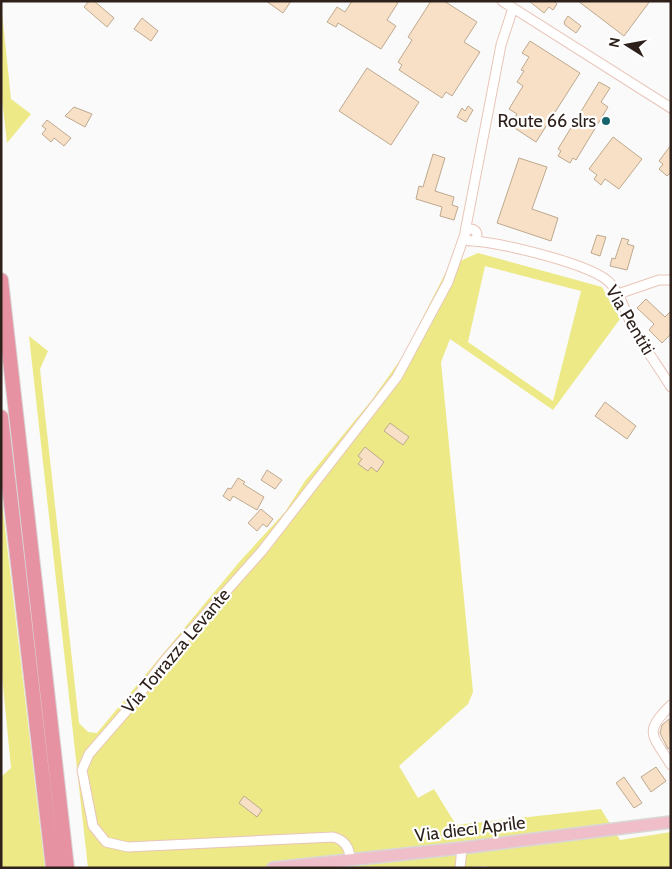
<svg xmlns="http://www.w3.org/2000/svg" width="672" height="869" viewBox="0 0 672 869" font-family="Cabin,sans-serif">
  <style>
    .green { fill: #ece986; fill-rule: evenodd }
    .building { fill: #f7e0c5; stroke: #bea98f }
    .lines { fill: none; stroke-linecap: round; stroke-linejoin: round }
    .minor-casing { stroke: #e9c5b9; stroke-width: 11 }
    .major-casing { stroke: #d9d7d6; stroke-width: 14 }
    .highway-casing { stroke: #d9d7d6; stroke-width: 16 }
    .minor { stroke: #fff; stroke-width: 9 }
    .major { stroke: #f0bec8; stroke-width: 11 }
    .highway { stroke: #e692a3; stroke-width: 14 }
    .poi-dot { fill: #18646e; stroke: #fff; stroke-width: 2 }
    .labels { text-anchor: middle; stroke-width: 4.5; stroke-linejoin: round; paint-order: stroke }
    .poi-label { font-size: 18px; fill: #2e211c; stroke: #fff; text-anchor: end }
    .street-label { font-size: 18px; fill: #2e211c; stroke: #fff }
  </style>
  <rect width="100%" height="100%" fill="#fafafa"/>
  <!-- green -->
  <path class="green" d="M1 3 11 99 31 114 7 143 1 90Z
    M478 253 602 287 620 319 553 410 450 339 441 362 473 692 468 704 399 766 418 798 434 789 456 825 601 809 620 840 671 832V868H488L486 866 452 868H88L29 336 48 351 40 369 79 723 88 732 97 733 241 560 285 512 305 481 371 401 403 356 449 266ZM485 266 581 291 553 401 468 342Z
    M1 494 45 868H1V777L11 768 1 665Z"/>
  <!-- building -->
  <path class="building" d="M89 1H94L114 18 107 27 84 7Z
    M266 1H291L283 13Z
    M352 1H399L387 20 396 26 381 49 338 23 336 27 327 22 337 7 345 12Z
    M431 1H444L477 22 464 42 480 52 452 96 446 92 442 98 399 70 402 65 398 62 412 40 408 37Z
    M529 1H554L557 4 553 10 549 7 544 13Z
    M578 1H650L624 36Z
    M568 16 581 26 576 33 565 25 564 22Z
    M142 18 158 31 151 41 134 29Z
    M530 41 580 73 536 142 510 125 517 114 509 109 523 86 517 82 524 71 521 70 529 57 522 53Z
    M367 68 419 102 391 145 339 111Z
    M599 82 610 88 601 102 608 107 576 160 573 158 570 163 558 156 561 151 558 149Z
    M468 106 473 110 466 122 457 117 462 108 465 111Z
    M74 107 92 114 85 127 65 116Z
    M47 120 71 138 64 146 54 138 51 142 42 134 46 129 42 126Z
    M613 137 642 159 619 189 605 179 601 185 594 179 597 175 589 169Z
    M671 145V172L667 176 659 169 663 164 659 161Z
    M433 154 445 158 435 191 454 197 452 205 458 207 454 220 440 216 442 207 416 199 419 186 423 187Z
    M519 158 547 167 532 209 558 218 551 241 497 223Z
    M597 235 606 237 600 256 591 253Z
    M622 238 629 240 627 244 634 246 627 270 610 266 612 258 615 259Z
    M646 299 665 317 671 311V334L662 343 649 330 654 324 637 308Z
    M605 402 636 426 627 439 595 416Z
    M390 423 409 437 403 445 384 431Z
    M365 447 384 462 377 472 371 467 368 471 358 464 362 459 358 456Z
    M267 470 282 480 275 489 261 480Z
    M238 478 245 482 243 484 264 497 257 510 233 496 230 501 223 496 228 488 231 489Z
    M261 509 273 519 267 527 263 524 257 531 248 523Z
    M669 719 671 747 668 749 660 733 662 725Z
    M656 767 666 781 651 792 641 777Z
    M624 777 642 803 634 808 616 783Z
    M244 796 262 810 257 817 239 803Z"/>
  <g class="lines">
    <defs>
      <path id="minor" d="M502 1 671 108
        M465 235a6 6 0 1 1 12 0a6 6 0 1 1-12 0Z
        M465 232 501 45 513 8
        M473 241C501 243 594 264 611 284 621 295 625 312 632 325 643 346 658 366 671 387
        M618 294 659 280H671
        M671 705C643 733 652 734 671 765
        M350 860C350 848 345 840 333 837L128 847 106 842 93 826 82 770 89 754 129 708 166 659 262 551 397 377 448 282 465 234
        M460 868 462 848"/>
      <path id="major" d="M273 868 462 848 671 822"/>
      <path id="highway" d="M1 280 67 868
        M1 417 53 868"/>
    </defs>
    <!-- minor casing -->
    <use href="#minor" class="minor-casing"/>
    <!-- major casing -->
    <use href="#major" class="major-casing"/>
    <!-- highway casing -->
    <use href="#highway" class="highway-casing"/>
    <!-- minor -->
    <use href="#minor" class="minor"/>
    <!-- major -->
    <use href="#major" class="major"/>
    <!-- highway -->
    <use href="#highway" class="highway"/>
  </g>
  <!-- markers -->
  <circle class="poi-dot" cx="606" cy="121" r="5"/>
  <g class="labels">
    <!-- poi labels -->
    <g class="poi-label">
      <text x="596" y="127">Route 66 slrs</text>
    </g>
    <!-- street labels -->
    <g class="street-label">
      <text transform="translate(630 320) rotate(59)" y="6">Via Pentiti</text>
      <text transform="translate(176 651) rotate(-50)" y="6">Via Torrazza Levante</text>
      <text transform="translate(470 829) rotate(-7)" y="6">Via dieci Aprile</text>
    </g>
  </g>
  <!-- border -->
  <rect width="672" height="869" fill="none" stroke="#2e211c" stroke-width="5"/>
  <!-- north arrow -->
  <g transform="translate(627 45) rotate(281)" stroke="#ffffff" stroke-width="4" paint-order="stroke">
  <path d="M0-4L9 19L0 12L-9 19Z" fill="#2e211c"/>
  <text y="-8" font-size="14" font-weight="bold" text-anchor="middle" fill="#2e211c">N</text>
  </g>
</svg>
